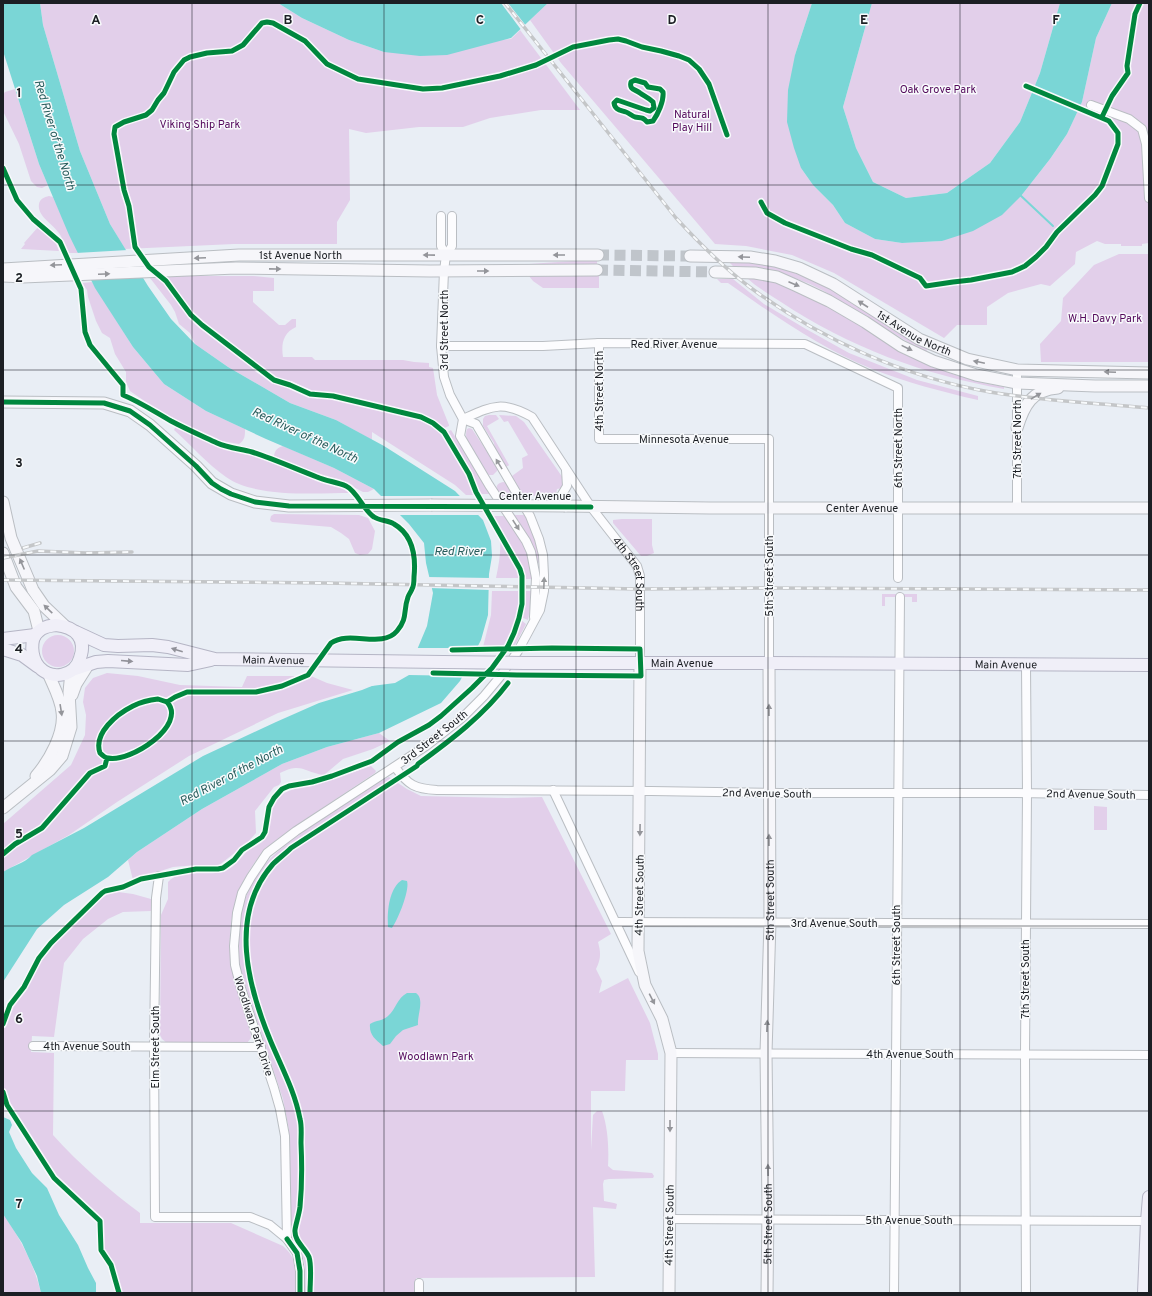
<svg xmlns="http://www.w3.org/2000/svg" width="1152" height="1296" viewBox="0 0 1152 1296" font-family="Overpass,sans-serif">
  <style>
    .green { fill: #e2cfea }
    .water { fill: #7ad6d6 }
    .pier { fill: #e9eef5 }
    .lines { fill: none; stroke-linecap: round; stroke-linejoin: round }
    .stream { stroke: #7ad6d6; stroke-width: 2 }
    .secondary-tunnel { stroke: #c0c5cb; stroke-width: 11; stroke-dasharray: 11 5.5; stroke-linecap: butt }
    .street-casing { stroke: #babec3; stroke-width: 10 }
    .secondary-casing { stroke: #babec3; stroke-width: 13 }
    .primary-casing { stroke: #b5b5c5; stroke-width: 14 }
    .street { stroke: #fcfcfe; stroke-width: 8 }
    .secondary { stroke: #f6f6fa; stroke-width: 11 }
    .primary { stroke: #f0eff8; stroke-width: 12 }
    .rail-casing { stroke: #c4c6c8; stroke-width: 3.5 }
    .rail { stroke: #f8fafc; stroke-width: 2; stroke-dasharray: 6; stroke-linecap: butt }
    .secondary-bridge-casing { stroke: #babec3; stroke-width: 13; stroke-linecap: butt }
    .primary-bridge-casing { stroke: #b5b5c5; stroke-width: 14; stroke-linecap: butt }
    .secondary-bridge { stroke: #f6f6fa; stroke-width: 11 }
    .primary-bridge { stroke: #f0eff8; stroke-width: 12 }
    .cycleway-casing { stroke: #f8fafc; stroke-width: 8 }
    .cycleway { stroke: #00873e; stroke-width: 5 }
    .oneway { fill: #94959a }
    .oneway2 { fill: #97999c }
    .oneway3 { fill: #919199 }
    .grid { fill: none; stroke: #1c1f24; stroke-width: 1; stroke-opacity: 0.55 }
    .labels { text-anchor: middle; stroke-width: 3; stroke-linejoin: round; paint-order: stroke }
    .park-label { font-size: 11px; fill: #53085b; stroke: #f8fafc }
    .street-label { font-size: 11px; fill: #1c1f24; stroke: #f8fafc }
    .water-label { font-size: 12px; font-style: italic; fill: #285d5c; stroke: #f8fafc }
    .grid-label { font-size: 13px; text-anchor: middle; font-weight: bold; fill: #1c1f24; stroke: #f8fafc; stroke-width: 3; stroke-linejoin: round; paint-order: stroke }
  </style>
  <rect width="100%" height="100%" fill="#e9eef5"/>
  <!-- green -->
  <path class="green" d="M40 3H278L302 18 349 40 384 52 511 39 520 30 580 110H541L490 118 463 127H419L366 133 349 129 350 200 337 222V244H234L125 249 110 224 80 151 43 25Z
    M548 3H812L795 55 801 168 813 185 833 205 845 223 875 239 902 243 942 241 1021 196 1050 159 1067 134 1082 102 1096 38 1112 3H1149V243L1142 244V246H1121V244H1105L1097 241 1076 252 1075 264 1050 286 1041 284 1008 293 987 307V325H957L944 338 834 273 792 255 746 246 715 244 561 63 530 20Z
    M872 3H1060L1040 73 1020 122 990 163 947 193 906 198 873 182 856 148 843 107Z
    M15 89 39 164 48 185 42 188 37 187 31 181 19 144 3 111V95L5 92Z
    M49 196 53 197 78 253H66C64 246 63 237 58 232 52 223 37 216 39 204 40 199 44 197 49 196Z
    M39 226 55 241 59 251 21 249 25 244 24 243Z
    M1119 254H1149V362H1041L1040 344 1061 321 1063 298 1094 265Z
    M597 260V266H515V265L572 261Z
    M729 262H750L777 267 804 276 827 286 928 348 926 352 913 345 824 291 810 284 784 274 755 268 734 267Z
    M183 276H253L274 278V291H253V302L279 325H285L292 319H296V327C283 333 281 344 283 357H312L315 360H403L414 362 429 363V367L433 368 437 395 449 425V426L442 429 432 420 426 416 353 398 330 393 312 391 291 381 273 378 193 313 165 277Z
    M529 276H599V288H543L533 281Z
    M746 277 771 281 801 291 934 367 958 376 984 383 1004 387V389C925 375 848 347 781 302 769 294 756 287 746 277Z
    M150 278H158L163 282 193 319 220 341 218 342 245 361 256 372 267 379 273 383 285 386 318 399 319 397C342 400 365 405 388 411 406 415 426 418 439 431 444 436 448 443 451 449 460 464 468 479 475 495H466L455 485 372 432V440L336 420 290 403 228 367 195 344 190 333 179 324 175 312 171 305Z
    M717 279H733L764 304 806 329 849 353 917 380 978 396V400C942 392 906 382 872 369 821 348 773 315 728 283H721Z
    M92 282 133 347 164 384 206 411 245 429C245 436 245 440 239 444L221 441 175 422 130 391 126 382V372L115 354 110 338 102 333 96 321 88 297 87 290 82 283Z
    M489 415H496L499 419 487 426 509 465 508 466 505 467 495 451 494 443 483 426V419L485 416Z
    M499 415 516 416 524 422 563 478V488L557 489 556 494 551 496H522L512 478V476L523 468 522 458 528 455 508 421 504 422Z
    M176 426 217 445 271 461 350 491 351 493C316 493 255 498 226 477 207 464 191 445 174 430Z
    M469 428 472 429 497 467V471L493 475H489L485 472C478 460 462 443 467 429Z
    M451 430 491 494H480L456 447 446 433Z
    M283 446 334 468 374 489 368 492H363L342 481 318 474 274 456C275 450 277 448 283 446Z
    M503 482 507 483 515 496H500C496 490 494 484 503 482Z
    M274 514 359 515 368 518 375 531 372 549 368 554 360 555 355 553 349 539 341 533 331 527 272 522 270 520 271 516Z
    M513 515H527L535 535 541 562 537 563Z
    M492 516H507L521 537 530 559 533 579H524L521 567Z
    M622 519H652V545L654 553 647 556H641L613 523V520Z
    M500 538 518 571 520 578H496C499 564 501 552 500 538Z
    M492 591H521C521 612 514 630 503 647H483L491 615Z
    M525 591H533L528 620 521 617Z
    M882 594H917V602H912V597H885V606H882Z
    M521 620 526 624 515 645 513 647H508L515 635Z
    M42 651a16 16 0 1 1 32 0a16 16 0 1 1-32 0Z
    M107 673 138 676 180 685 242 687 247 676H311L327 683 353 690 278 713 189 756 117 802 69 835 3 872V824L71 765 85 735 86 715 83 702 85 688 93 678Z
    M379 733 390 741 373 749 343 759 324 775C303 772 302 762 280 773L281 782 279 785 274 787 255 811 256 833 247 843 218 866 197 865 173 867 133 880 128 860 137 852 202 809 282 764 327 747Z
    M371 766 376 771 375 773C353 788 331 802 309 817 294 828 276 838 263 852 236 882 226 923 231 962 233 978 238 994 243 1009 247 1019 251 1028 251 1038L247 1043 240 1044 167 1043 162 1039 160 1035 161 915 168 899V882C182 866 214 879 229 869 237 864 242 855 249 850 253 847 259 845 262 842 273 830 264 810 276 799 283 792 295 788 304 787 309 786 314 786 319 784 336 778 354 772 371 766Z
    M389 777 407 789 421 796 506 798 542 797 611 934 598 942C601 953 601 959 596 969L602 981 599 993 628 978 650 1023 658 1054V1060H626L625 1091H591V1150L593 1115 597 1111H602C608 1127 609 1149 608 1166L613 1170 652 1173 654 1176 653 1178 609 1179 604 1180 603 1184 604 1201 614 1203 617 1204 616 1209 593 1207 595 1277 416 1278 415 1293H305C305 1280 307 1264 301 1252 297 1245 292 1240 289 1233V1130L283 1099 239 966C238 943 238 919 246 897 259 859 293 839 324 818 342 806 361 793 380 781Z
    M1094 806 1107 807V830H1094Z
    M118 892 133 894 151 899V911L123 912 108 919 83 939 64 963 54 1037 32 1036 31 1052 54 1053 53 1135C79 1164 109 1190 140 1213V1223H231L283 1246C299 1260 296 1273 296 1293H121L116 1273 104 1250 103 1222 63 1185 53 1173 8 1103 3 1085V1031L11 1008 24 991 40 960 49 950 101 899 108 894Z
    M3 1214C20 1238 34 1264 41 1293H3Z"/>
  <!-- water -->
  <path class="water" d="M3 3H40L43 25 80 151 110 224 148 286 171 319 195 344 228 367 290 403 336 420 384 446 455 491 483 520 491 541 492 556 489 574 488 615 481 640 460 681 441 703 379 733 327 747 282 764 202 809 137 852 108 877 64 905 37 929 3 982V872C13 865 24 864 32 855L84 828 203 756 276 722 319 703 362 690 389 679 414 657 427 626 433 593 426 563 424 543 409 524 374 489 334 468 266 439 206 411 164 384 133 347 95 288 69 235 39 164 3 51Z
    M278 3H548L511 38 447 55 420 56 384 52 349 40 302 18Z
    M812 3H872L843 107 856 148 873 182 906 198 947 193 990 163 1020 122 1040 73 1060 3H1112L1096 38 1082 102 1067 134 1050 159 1021 196 1002 215 973 231 942 241 902 243 875 239 845 223 833 205 813 185 801 168 794 148 787 122 788 90 795 55Z
    M402 880 407 881C410 890 398 920 392 928L388 927C387 912 389 888 402 880Z
    M407 993H416C425 999 417 1015 418 1025L403 1030 396 1036 390 1044 383 1046C375 1039 369 1035 370 1024 376 1020 383 1021 388 1016 396 1009 397 998 407 993Z
    M3 1117 10 1120 12 1125 9 1132 16 1148 32 1173 47 1188 59 1215 78 1245 88 1268 96 1283V1293H41L37 1276 22 1243 3 1214Z"/>
  <!-- pier -->
  <path class="pier" d="M501 3H508L527 27 522 31Z
    M128 250 145 277 89 280 76 253Z
    M377 496H462L481 515H397Z
    M427 577 491 578 490 590 429 588Z
    M416 648H479L465 676 409 675 395 683 364 687 388 677 413 656Z"/>
  <g class="lines">
    <!-- stream -->
    <path class="stream" d="M1019 194 1053 226"/>
    <!-- secondary-tunnel -->
    <path class="secondary-tunnel" d="M598 255 690 256
      M597 270 715 272"/>
    <defs>
      <g id="street">
        <path d="M1091 105 1129 119 1142 129 1146 144 1149 198"/>
        <path d="M441 216V246L446 255"/>
        <path d="M452 216V246L446 255 444 271 441 346 444 377 450 395 463 419 460 436 489 485 526 541 531 552 536 578 534 617"/>
        <path d="M599 343V439H769V663"/>
        <path d="M441 346H543L599 343 805 344 898 388V578"/>
        <path id="s1" d="M463 419C492 406 502 400 532 417L591 507 637 566 640 576V664"/>
        <path d="M542 503 561 496 567 486 566 470"/>
        <path d="M1017 508V370"/>
        <path d="M395 767C408 785 415 789 437 790L651 791 781 793H1015L1149 795"/>
        <path d="M553 790 639 972"/>
        <path d="M159 876 156 898 154 1046 155 1217H250L270 1225 287 1239 297 1253 300 1271V1293"/>
        <path d="M616 922 1149 924"/>
        <path d="M33 1046 261 1047"/>
        <path d="M671 1053 1149 1055"/>
        <path d="M670 1219 1149 1221"/>
        <path d="M287 1239 285 1136 280 1109 274 1088 241 988 235 965 234 946 237 913 242 893 251 877 267 853 296 831 426 746 463 717 484 696 499 678 518 651 540 610 544 591V575L543 555 539 539 530 516 476 424 463 419"/>
        <path d="M419 1283V1293"/>
        <path d="M894 1293 900 597"/>
        <path d="M1026 1293 1025 1054 1027 793 1026 665"/>
      </g>
      <g id="secondary">
        <path id="s2" d="M690 256 750 257 775 261 799 268 833 284 919 339 967 359 1017 370 1149 373"/>
        <path id="s3" d="M3 269 239 255H598"/>
        <path d="M715 272 755 273 777 277 795 285 829 301 865 322 901 346 933 361 976 375 1017 383 1095 386H1149"/>
        <path d="M3 276 23 277 236 268 430 271 597 270"/>
        <path d="M3 402 104 403 130 411 150 425 196 466 212 483 231 494 255 502 289 506 431 505"/>
        <path d="M1017 428C1024 405 1032 390 1058 388"/>
        <path d="M3 502 11 538 33 590 44 606 65 626"/>
        <path id="s4" d="M565 506 710 508H1149"/>
        <path d="M3 553 16 587 34 611 39 631"/>
        <path d="M640 664 638 951 645 985 662 1019 671 1053 669 1293"/>
        <path d="M72 695 76 684 88 665"/>
        <path d="M36 776C49 761 65 733 62 712 61 699 53 685 48 673"/>
        <path d="M3 808 50 770 62 756 71 727 69 692 71 672"/>
        <path id="s5" d="M767 1293 768 1209 766 1053 770 922 769 663"/>
      </g>
      <g id="primary">
        <path d="M56 625C75 627 87 638 80 658 75 676 52 681 39 667 31 658 29 638 39 631 44 626 50 626 56 625Z"/>
        <path id="s6" d="M76 632 104 645 118 646 152 645 168 647 215 659 443 662"/>
        <path d="M3 639 35 635"/>
        <path d="M3 649 22 655 37 666"/>
        <path id="s7" d="M524 663H769L1149 665"/>
        <path d="M75 669 96 662 108 661 188 665 211 660"/>
        <path d="M1144 1293 1147 1221 1149 1197"/>
      </g>
    </defs>
    <!-- street casing -->
    <use href="#street" class="street-casing"/>
    <!-- secondary casing -->
    <use href="#secondary" class="secondary-casing"/>
    <!-- primary casing -->
    <use href="#primary" class="primary-casing"/>
    <!-- street -->
    <use href="#street" class="street"/>
    <!-- secondary -->
    <use href="#secondary" class="secondary"/>
    <!-- primary -->
    <use href="#primary" class="primary"/>
    <defs>
      <path id="rail" d="M505 3 676 218C699 243 724 268 751 288 820 339 904 377 990 392 1042 401 1096 403 1149 408
        M23 548 40 543
        M3 558 38 551 86 553 132 552
        M3 580 325 583 639 589 769 588 1149 590"/>
    </defs>
    <!-- rail casing -->
    <use href="#rail" class="rail-casing"/>
    <!-- rail -->
    <use href="#rail" class="rail"/>
    <defs>
      <path id="secondary-bridge" d="M431 505 565 506"/>
      <path id="primary-bridge" d="M443 662 524 663"/>
    </defs>
    <!-- secondary-bridge casing -->
    <use href="#secondary-bridge" class="secondary-bridge-casing"/>
    <!-- primary-bridge casing -->
    <use href="#primary-bridge" class="primary-bridge-casing"/>
    <!-- secondary-bridge -->
    <use href="#secondary-bridge" class="secondary-bridge"/>
    <!-- primary-bridge -->
    <use href="#primary-bridge" class="primary-bridge"/>
    <defs>
      <path id="cycleway" d="M635 80 645 83 648 87 660 89 663 92C664 101 658 114 653 121L647 122C643 117 641 118 635 117 632 116 629 113 626 112 620 110 615 110 614 103L617 100 646 110 650 111 654 108 653 102C649 98 644 96 640 93 635 89 629 90 631 82Z
        M1102 117 1112 96 1128 73 1127 66 1135 14 1140 3
        M3 168 17 200 33 219 60 242 81 289 85 332 90 345 123 385V395C140 402 155 412 171 421 186 429 202 436 217 443 228 448 241 449 252 452 274 459 296 469 317 477 326 481 337 482 346 486 357 491 364 511 374 517 380 521 388 520 394 524 413 535 416 557 414 577 414 581 414 586 412 589 411 592 409 594 408 597 403 611 408 618 397 631 382 649 350 630 331 643L308 675 282 686 256 692H187L175 697 167 702
        M761 202 767 213 785 223 851 249 872 255 920 278 926 286 953 282 971 280 1012 272 1025 266 1036 257 1046 247 1057 232 1095 195 1102 186 1118 144V133L1109 121 1026 86
        M3 402 104 403 130 411 150 425 196 466 212 483 221 489 231 494 255 502 289 506 591 507
        M433 673 517 675 641 676 640 649 552 648 452 650
        M158 699 167 702C188 725 130 763 108 758 105 758 102 755 100 753 93 733 117 714 133 706 141 702 149 700 158 699Z
        M3 854 15 844 42 828 90 773 105 766 107 758
        M3 1024 10 1005 24 987 39 958 51 943 102 893 105 891 123 887 141 879 196 869H218L223 868 234 860 242 850 262 837 265 832 269 807 274 798 282 789 289 786 312 782 332 776 372 761 398 742 429 725 441 716 472 688 492 668 508 646 514 633 519 618 522 604V576L520 569 476 492 469 474 444 432 433 423 421 417 333 396 310 394 290 385 274 380 202 325 191 315 166 281 149 267 135 247 129 206 124 190 114 134 115 127 124 122 146 115 152 110 158 100 164 93 174 72 184 60 190 57 207 53 232 51 243 45 262 23 267 22 273 23 305 41 327 64 358 79 423 89 442 88 500 76 536 65 573 47 609 40 618 39 626 41 642 47 661 51 679 56 689 60 699 69 709 84 727 135
        M3 1092 7 1105 54 1178 100 1221 101 1250 111 1265 119 1293
        M287 1239 297 1253 300 1271V1293
        M310 1293C310 1283 312 1266 309 1257 305 1248 294 1241 295 1230 296 1223 299 1215 300 1207 302 1186 302 1164 301 1143 301 1135 302 1126 300 1119 295 1092 282 1068 271 1042 248 987 228 915 273 864 278 859 285 854 291 848L417 766 418 764C451 740 484 715 508 683"/>
    </defs>
    <!-- cycleway casing -->
    <use href="#cycleway" class="cycleway-casing"/>
    <!-- cycleway -->
    <use href="#cycleway" class="cycleway"/>
  </g>
  <!-- one-way arrows -->
  <defs><path id="oneway-solid" d="M-6-.8H1V-3.2L6.5 0L1 3.2V.8H-6Z"/></defs>
  <g class="oneway">
    <use href="#oneway-solid" transform="translate(429 255) rotate(-179)"/>
    <use href="#oneway-solid" transform="translate(559 255) rotate(180)"/>
    <use href="#oneway-solid" transform="translate(744 257) rotate(-178)"/>
    <use href="#oneway-solid" transform="translate(200 258) rotate(177)"/>
    <use href="#oneway-solid" transform="translate(56 265) rotate(177)"/>
    <use href="#oneway-solid" transform="translate(275 269) rotate(1)"/>
    <use href="#oneway-solid" transform="translate(483 271)"/>
    <use href="#oneway-solid" transform="translate(104 274) rotate(-2)"/>
    <use href="#oneway-solid" transform="translate(794 284) rotate(23)"/>
    <use href="#oneway-solid" transform="translate(863 304) rotate(-147)"/>
    <use href="#oneway-solid" transform="translate(907 348) rotate(26)"/>
    <use href="#oneway-solid" transform="translate(979 362) rotate(-168)"/>
    <use href="#oneway-solid" transform="translate(1110 372) rotate(-178)"/>
    <use href="#oneway-solid" transform="translate(1036 396) rotate(-31)"/>
    <use href="#oneway-solid" transform="translate(22 564) rotate(-113)"/>
    <use href="#oneway-solid" transform="translate(48 609) rotate(-136)"/>
    <use href="#oneway-solid" transform="translate(61 710) rotate(81)"/>
    <use href="#oneway-solid" transform="translate(769 710) rotate(-90)"/>
    <use href="#oneway-solid" transform="translate(640 830) rotate(91)"/>
    <use href="#oneway-solid" transform="translate(769 840) rotate(-90)"/>
    <use href="#oneway-solid" transform="translate(652 999) rotate(63)"/>
    <use href="#oneway-solid" transform="translate(767 1026) rotate(-88)"/>
    <use href="#oneway-solid" transform="translate(670 1126) rotate(90)"/>
    <use href="#oneway-solid" transform="translate(768 1170) rotate(-91)"/>
  </g>
  <g class="oneway2">
    <use href="#oneway-solid" transform="translate(499 464) rotate(-121)"/>
    <use href="#oneway-solid" transform="translate(516 525) rotate(57)"/>
    <use href="#oneway-solid" transform="translate(544 583) rotate(-88)"/>
  </g>
  <g class="oneway3">
    <use href="#oneway-solid" transform="translate(177 650) rotate(-163)"/>
    <use href="#oneway-solid" transform="translate(127 661) rotate(5)"/>
  </g>
  <!-- grid -->
  <path class="grid" d="M192 3V1293M384 3V1293M576 3V1293M768 3V1293M960 3V1293M3 185H1149M3 370H1149M3 555H1149M3 741H1149M3 926H1149M3 1111H1149"/>
  <g class="labels">
    <!-- park labels -->
    <g class="park-label">
      <text x="938" y="93">Oak Grove Park</text>
      <text x="692" y="118">Natural<tspan x="692" dy="13">Play Hill</tspan></text>
      <text x="200" y="128">Viking Ship Park</text>
      <text x="1105" y="322">W.H. Davy Park</text>
      <text x="436" y="1060">Woodlawn Park</text>
    </g>
    <!-- street labels -->
    <g class="street-label">
      <text dy="4" stroke="none"><textPath href="#s3" startOffset="298">1st Avenue North</textPath></text>
      <text transform="translate(444 330) rotate(-90)" y="4">3rd Street North</text>
      <text dy="4" stroke="none"><textPath href="#s2" startOffset="243">1st Avenue North</textPath></text>
      <text x="674" y="348">Red River Avenue</text>
      <text transform="translate(599 391) rotate(-90)" y="4">4th Street North</text>
      <text x="684" y="443">Minnesota Avenue</text>
      <text transform="translate(1017 439) rotate(-90)" y="4">7th Street North</text>
      <text transform="translate(898 448) rotate(-90)" y="4">6th Street North</text>
      <text x="535" y="500">Center Avenue</text>
      <text dy="4" stroke="none"><textPath href="#s4" startOffset="297">Center Avenue</textPath></text>
      <text dy="4" stroke="none"><textPath href="#s1" startOffset="261">4th Street South</textPath></text>
      <text transform="translate(769 576) rotate(-90)" y="4">5th Street South</text>
      <text dy="4" stroke="none"><textPath href="#s6" startOffset="202">Main Avenue</textPath></text>
      <text dy="4" stroke="none"><textPath href="#s7" startOffset="158">Main Avenue</textPath></text>
      <text dy="4" stroke="none"><textPath href="#s7" startOffset="482">Main Avenue</textPath></text>
      <text transform="translate(434 737) rotate(-38)" y="4">3rd Street South</text>
      <text transform="translate(767 793) rotate(1)" y="4">2nd Avenue South</text>
      <text transform="translate(1091 794) rotate(1)" y="4">2nd Avenue South</text>
      <text transform="translate(639 895) rotate(-89)" y="4">4th Street South</text>
      <text dy="4" stroke="none"><textPath href="#s5" startOffset="393">5th Street South</textPath></text>
      <text x="834" y="927">3rd Avenue South</text>
      <text transform="translate(896 945) rotate(-90)" y="4">6th Street South</text>
      <text transform="translate(1025 979) rotate(-90)" y="4">7th Street South</text>
      <text transform="translate(254 1026) rotate(72)" y="4">Woodlwan Park Drive</text>
      <text x="87" y="1050">4th Avenue South</text>
      <text transform="translate(155 1047) rotate(-90)" y="4">Elm Street South</text>
      <text x="910" y="1058">4th Avenue South</text>
      <text x="909" y="1224">5th Avenue South</text>
      <text dy="4" stroke="none"><textPath href="#s5" startOffset="69">5th Street South</textPath></text>
      <text transform="translate(669 1225) rotate(-89)" y="4">4th Street South</text>
    </g>
    <!-- water labels -->
    <g class="water-label">
      <text transform="translate(55 135) rotate(73)" y="4">Red River of the North</text>
      <text transform="translate(305 435) rotate(25)" y="4">Red River of the North</text>
      <text x="459" y="555">Red River</text>
      <text transform="translate(231 775) rotate(-28)" y="4">Red River of the North</text>
    </g>
  </g>
  <g class="grid-label">
    <text x="96" y="24">A</text>
    <text x="288" y="24">B</text>
    <text x="480" y="24">C</text>
    <text x="672" y="24">D</text>
    <text x="864" y="24">E</text>
    <text x="1056" y="24">F</text>
    <text x="19" y="97">1</text>
    <text x="19" y="282">2</text>
    <text x="19" y="467">3</text>
    <text x="19" y="653">4</text>
    <text x="19" y="838">5</text>
    <text x="19" y="1023">6</text>
    <text x="19" y="1208">7</text>
  </g>
  <!-- border -->
  <rect width="1152" height="1296" fill="none" stroke="#1c1f24" stroke-width="8"/>
</svg>
